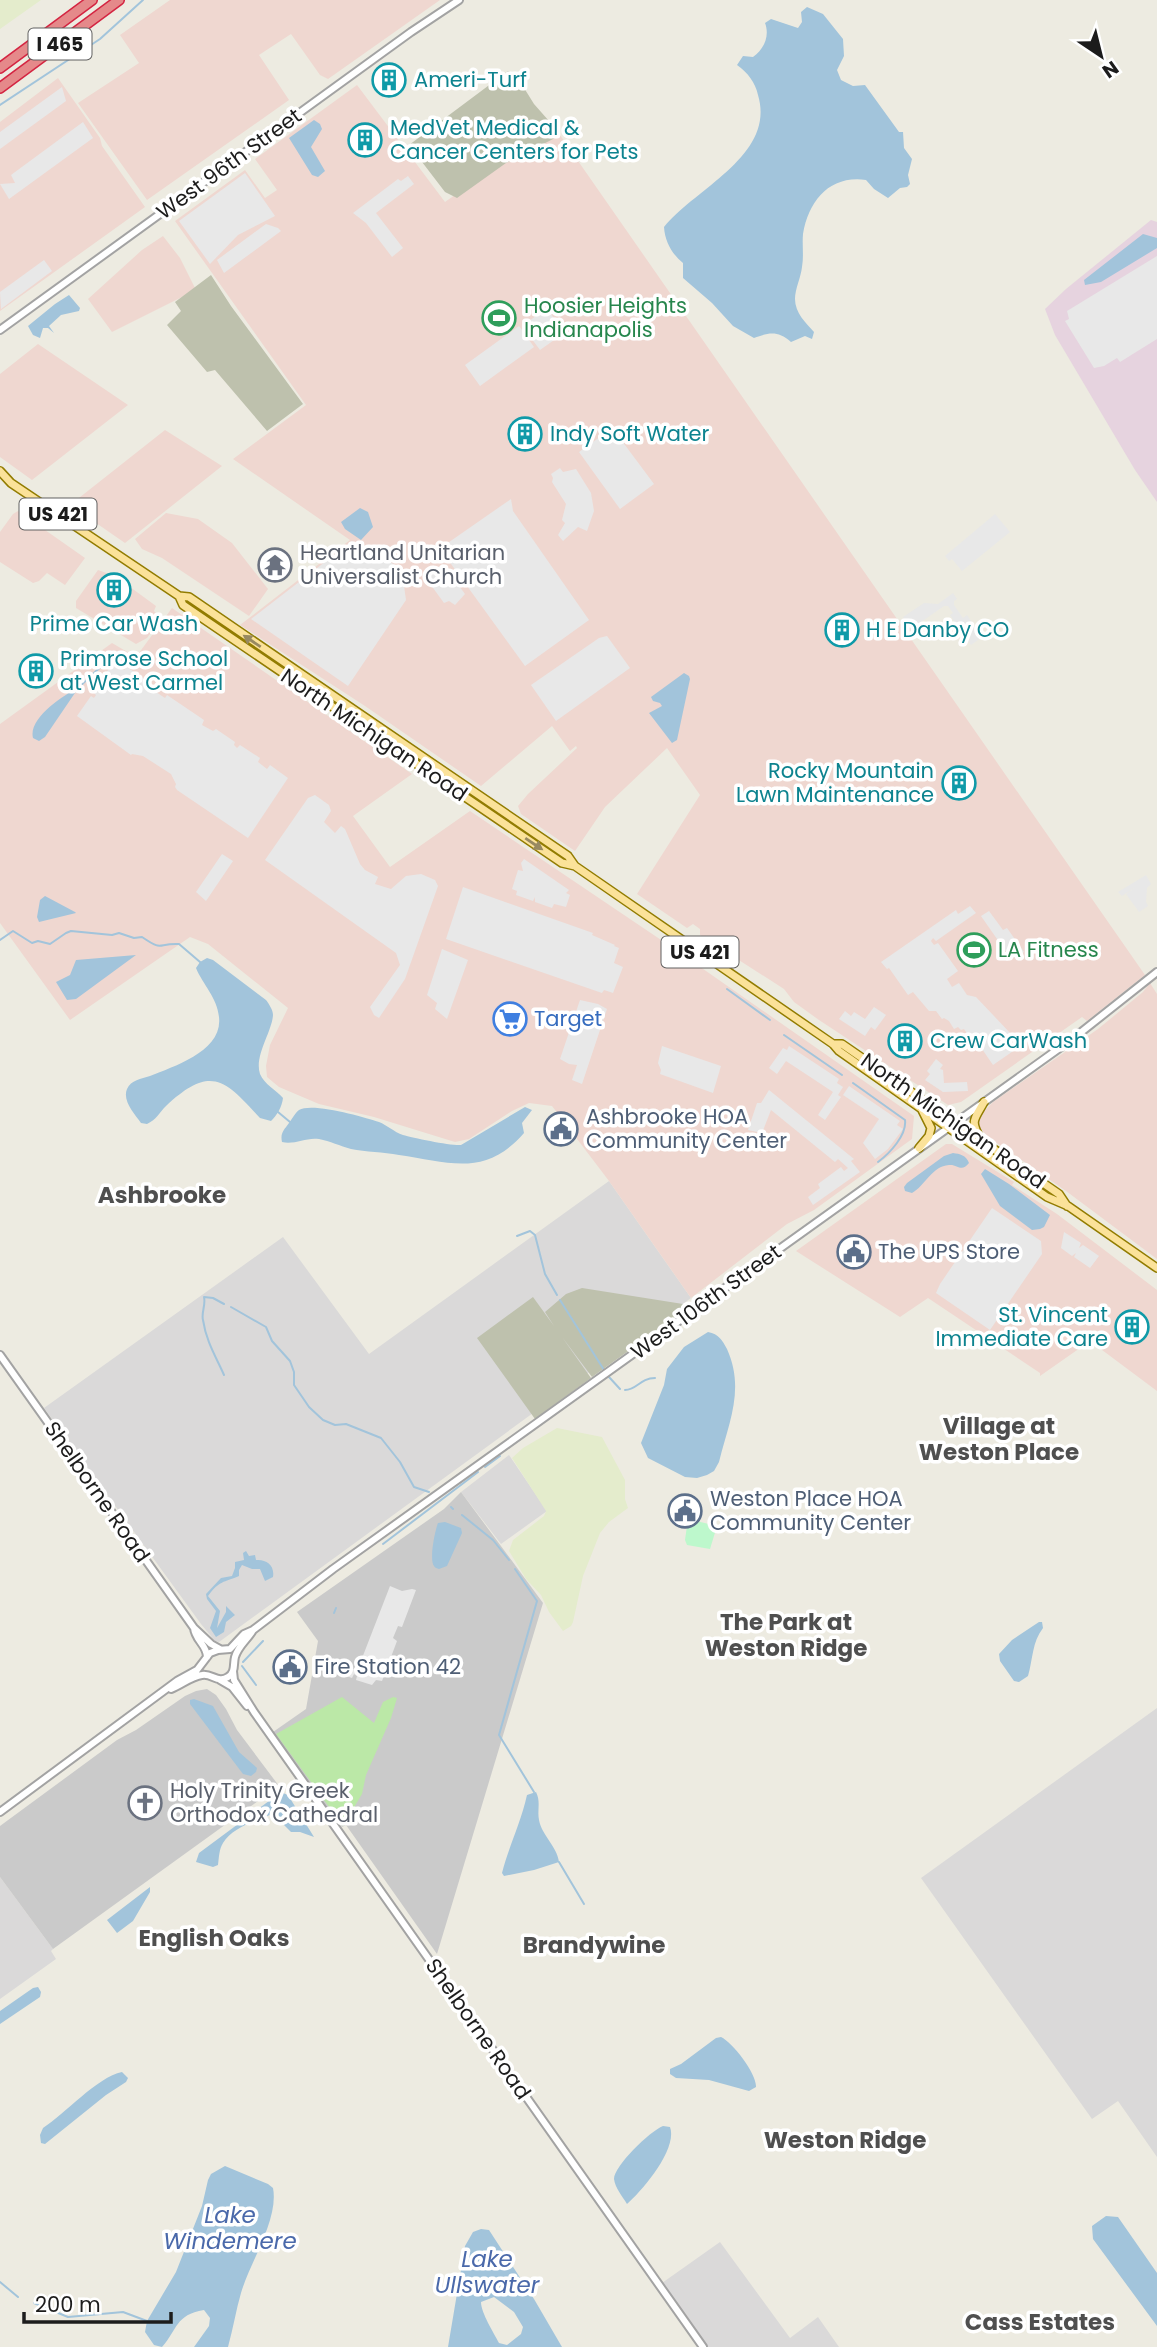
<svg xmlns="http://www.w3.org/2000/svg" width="1157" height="2347" viewBox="0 0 1157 2347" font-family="Poppins,sans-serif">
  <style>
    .residential { fill: #dad9d9 }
    .commercial { fill: #efd7d0 }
    .industrial { fill: #e6d3df }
    .religious { fill: #cacaca }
    .construction { fill: #bec1ad }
    .farmland { fill: #e4eccc }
    .grass { fill: #bbe8a7 }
    .park { fill: #bdf8cc }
    .parking { fill: #e8e8e8 }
    .water { fill: #a2c4db; fill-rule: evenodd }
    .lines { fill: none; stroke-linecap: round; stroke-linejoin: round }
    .stream { stroke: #a2c4db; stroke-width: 2 }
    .minor-casing { stroke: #a3a3a3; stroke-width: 10 }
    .major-casing { stroke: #927c01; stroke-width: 10 }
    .highway-casing { stroke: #d42542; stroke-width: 12 }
    .minor { stroke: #fff; stroke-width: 6 }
    .major { stroke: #fbe299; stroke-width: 7 }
    .highway { stroke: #e5898a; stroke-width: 9 }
    .oneway { fill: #978961 }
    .labels { text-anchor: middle; stroke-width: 7; stroke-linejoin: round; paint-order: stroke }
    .shield { fill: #fff; stroke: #606060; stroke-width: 2 }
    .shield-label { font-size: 19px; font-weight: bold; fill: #1c1c1c }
    .culture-label { font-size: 21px; fill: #0d838f; stroke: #fff; text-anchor: start }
    .street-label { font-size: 21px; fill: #1c1c1c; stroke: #fff }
    .leisure-label { font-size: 21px; fill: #27864d; stroke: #fff; text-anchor: start }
    .worship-label { font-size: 21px; fill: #5b616d; stroke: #fff; text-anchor: start }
    .shop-label { font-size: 21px; fill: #366cbe; stroke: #fff; text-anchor: start }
    .service-label { font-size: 21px; fill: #4e5e75; stroke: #fff; text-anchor: start }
    .neighbourhood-label { font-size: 23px; font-weight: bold; fill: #4f4f4f; stroke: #fff }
    .water-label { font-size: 23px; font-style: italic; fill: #4a69aa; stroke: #fff }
  </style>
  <rect width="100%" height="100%" fill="#edebe1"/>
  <!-- residential -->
  <path class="residential" d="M609 1181 691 1298 219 1642 215 1641 201 1624 44 1408 283 1237 369 1354Z
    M509 1455 547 1511 501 1544 461 1492Z
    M1157 1708V2157L1118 2101 1092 2119 921 1878Z
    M0 1877 53 1949 51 1951 56 1959 0 1999Z
    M720 2242 790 2338 818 2317 839 2347H707L662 2283Z"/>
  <!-- commercial -->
  <path class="commercial" d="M170 0H440L328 79 320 75 291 34 259 55 289 100 147 200 78 103 139 63 120 35Z
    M58 78 100 138 102 146 145 207 0 311V122Z
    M357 85 445 202 553 125 1145 975 1087 1021 1082 1017 961 1102 948 1105 819 1020 794 1002 784 989 700 935V929L693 924 687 928 637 894 700 795 667 748 605 807 575 851 521 814 518 806 528 794 577 748 576 746 570 751 552 726 481 786 365 706 240 625 350 540 233 459 306 405 175 221 245 170 265 198 277 190 255 159Z
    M163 236 180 258 196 290 112 332 88 299 142 250Z
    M38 344 128 405 32 480 0 457V374Z
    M165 430 222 466 125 543 70 505Z
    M18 511 85 558 65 585 47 573 39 581 33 583 0 562V532L13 514Z
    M166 513 198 519 232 543 268 589 249 616 162 558 142 549 135 539Z
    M98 570 115 576 156 606 154 611 161 619 147 638 136 644 76 608V601Z
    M172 608 412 774 353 816 390 867 470 811 676 950 914 1116 912 1139 814 1210 787 1224 691 1298 609 1181 552 1106 529 1103 512 1111 469 1139 455 1142 374 1117 319 1104 279 1087 267 1077 266 1066 270 1045 288 1008 208 944 190 937 70 1020 0 923V724L112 643 136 657Z
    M1150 983 1157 994V1259L1066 1191 991 1139 977 1126 978 1117 993 1102 1098 1029 1143 992Z
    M946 1144H952L1014 1182 1012 1185 1057 1214 1157 1290V1391L1090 1341 1040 1376V1373L928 1298 900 1317 796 1251Z"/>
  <!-- industrial -->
  <path class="industrial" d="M1151 220 1157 222V502L1135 470 1055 335 1045 309 1066 289Z"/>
  <!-- religious -->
  <path class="religious" d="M461 1492 543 1603 437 1954 346 1825 342 1827 330 1813 273 1732 306 1709 318 1641 297 1612 444 1509Z
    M207 1689 216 1695 226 1709 237 1730 279 1786 53 1949 0 1877V1826L117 1740 136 1730 185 1696 196 1691Z"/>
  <!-- construction -->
  <path class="construction" d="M508 71 516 75 534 104 549 121 555 132V138L506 163 457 198 445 192 409 145Z
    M211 275 231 306 303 404 267 431 215 370 207 372 167 325 181 311 175 302Z
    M582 1288 683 1304 687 1309 592 1377 562 1337 591 1378 535 1419 477 1338 533 1297 554 1326 545 1312 566 1294Z"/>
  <!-- farmland -->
  <path class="farmland" d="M0 0H41L0 29Z
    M557 1428 602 1437 625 1480V1499L628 1508 609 1522 600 1533 583 1576 573 1622 571 1626 563 1631 549 1612 541 1595 526 1579 509 1551 513 1540 544 1516 546 1511 512 1458 523 1448Z"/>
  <!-- grass -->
  <path class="grass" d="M342 1697 374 1723 383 1702 393 1697 397 1698 391 1718 366 1775 362 1794 343 1826 276 1734Z"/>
  <!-- park -->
  <path class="park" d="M688 1519 717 1526 710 1549 687 1545 685 1540Z"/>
  <!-- parking -->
  <path class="parking" d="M62 87 66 101 0 149V132Z
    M83 122 93 138 9 199 0 184 15 183 11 175Z
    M245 173 275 216 238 235 210 264 179 221Z
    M408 176 414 184 376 213 403 248 392 257 366 223 353 213 398 179 401 181Z
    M266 224 278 228 281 231 224 273 217 260Z
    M1157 256V339L1120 362 1117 358 1104 366 1094 368 1065 321 1069 319 1067 311Z
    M44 260 52 271 1 309 0 292Z
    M547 308 564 333 540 350 522 326Z
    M519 326 534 347 480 386 465 365Z
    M611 429 619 437 654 484 620 509 579 452Z
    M560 468 563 472 576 469 591 493 594 511 587 531 578 527 563 541 558 535 565 523 562 520 566 504 552 482 553 478 551 474Z
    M511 499 513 511 589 620 525 666 446 557 442 547Z
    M995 514 1010 532 962 571 952 559 949 561 945 556Z
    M352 541 367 551 371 548 396 566 401 565 406 600 348 686 251 619Z
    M443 564 465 594 455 605 449 601 444 603 428 581 431 579 428 574Z
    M953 593 957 599 954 601V605L963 618 967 615 982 637 971 645 964 635 967 632 962 625 958 627 950 615 953 613 948 606H944L911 629 903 617 924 603 938 604Z
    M607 636 630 668 556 721 531 685 599 638Z
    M113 663 124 670 127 667 154 686 153 690 165 698 167 695 204 720 202 725 213 731 216 729 235 742 234 745 237 748 240 745 260 758 258 762 267 769 270 765 288 778 248 838 177 790 175 787 176 784 171 774 143 756 132 754 131 755 77 716 91 696 94 698 96 695 93 692Z
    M315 795 329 805 331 811 324 822 335 833 341 826 345 829 360 864 365 870 378 877 375 884 391 889 406 876 421 874 435 880 438 886 405 979 379 1018 374 1015 370 1007 400 965 396 953 265 860 308 798Z
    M222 854 233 861 206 901 196 892Z
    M524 859 569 890 566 893 570 895 566 907 554 904 552 908 535 902V897L533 901 516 895 517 891 512 889 518 870 523 871 521 863Z
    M1146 875 1151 884 1147 888 1146 902 1148 906 1139 912 1126 894 1137 886 1122 896 1118 892Z
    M463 887 593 933 592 935 615 945 614 946 619 948 614 963 623 967 613 993 604 990 602 993 446 939Z
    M970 906 976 913 936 941 933 938 931 941 934 945 938 943 958 971 947 979 952 987 959 983 967 995 976 997 1012 1035 1020 1036 1022 1039 1026 1037 1028 1041 993 1065 980 1046 973 1042 964 1029 961 1030 958 1027 954 1029 949 1021 944 1018 942 1019 936 1011H929L913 992 908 995 889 968 887 969 881 962 956 910 958 914Z
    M989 911 1003 930 1007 928 1024 952 1011 959 981 916Z
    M442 949 468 960 447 1019 435 1009 437 1003 427 995Z
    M580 1000 598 1004 607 1009 582 1084 572 1080 577 1065 569 1064 560 1059Z
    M874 1007 886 1015 875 1030 871 1027 865 1036 839 1019 845 1011 851 1016 854 1012 865 1019Z
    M662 1046 721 1066 713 1093 660 1074 661 1070 658 1063Z
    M789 1046 839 1079 837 1083 843 1087 838 1095 841 1097 825 1120 818 1115 833 1092 786 1061 777 1074 769 1068 783 1048 787 1050Z
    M936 1059 943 1065 940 1069 943 1070 944 1083 967 1082 968 1091 943 1092 925 1080 930 1074 927 1071Z
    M849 1086 900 1121 897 1125 903 1129 888 1149 875 1159 863 1143 879 1119 843 1095Z
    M769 1090 854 1159 851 1161 860 1172 813 1205 808 1197 820 1188 818 1184 841 1167 844 1171 848 1168 838 1159 835 1162 771 1110 762 1133 748 1130 757 1103H761Z
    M992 1208 1041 1241 1042 1254 990 1330 936 1293 940 1284Z
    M1064 1232 1081 1243 1079 1248 1083 1245 1099 1256 1090 1268 1074 1257 1076 1253 1072 1256 1061 1248Z
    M390 1586 402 1591 412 1589 416 1590 402 1627 398 1626 393 1638 397 1641 382 1681 376 1680 372 1685 356 1680 357 1676 354 1674 352 1678 329 1670 333 1660 354 1669 359 1666Z"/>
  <!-- water -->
  <path class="water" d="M807 7 823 14 843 39 844 56 837 70 841 80 853 86 865 85 899 132H903L904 148 912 159 908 175 910 184 907 187 900 188 888 198 874 189 866 180C830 175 809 200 803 234 802 245 804 256 802 267 801 277 795 289 795 299 795 313 806 323 814 332L812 339 805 336 791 342C778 331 770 332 754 338L733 326 712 303 683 278V263C672 254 665 242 664 227 696 188 776 155 758 95 755 82 748 73 737 65L743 56 753 57C764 49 770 36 765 23L771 19 798 28 802 22 801 12Z
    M314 120 320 124 322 129 311 147 325 171 318 177 312 175 289 138Z
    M1143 234 1157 238V248L1101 282 1085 285 1084 280Z
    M69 295 80 308 79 311 61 315 49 326 54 333 48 328H43L40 338 33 335 28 326 55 304Z
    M360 508 368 512 373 527 361 540 345 529 341 522Z
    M684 673 689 676 690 679 677 740 672 743 649 713 662 706 660 703 653 701 651 697Z
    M79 687 45 737 39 741 33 738C28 718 63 696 79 687Z
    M45 896 75 912 76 913 39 922 37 917 40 900Z
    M136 955 76 999 67 1000 56 982 70 975 76 960Z
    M207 958 213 960 266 1000C269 1004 273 1010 273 1015 272 1032 254 1056 260 1074 264 1084 276 1090 283 1098 282 1107 277 1115 271 1121L260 1118C225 1080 211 1064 166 1106 159 1113 156 1120 147 1124L141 1123C135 1114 122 1101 127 1089 131 1080 141 1079 150 1076 174 1066 223 1051 219 1017 217 997 203 985 196 968L200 962Z
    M525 1107 532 1110 522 1123 524 1133C485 1178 449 1162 399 1155 383 1152 366 1152 351 1149 340 1146 330 1141 319 1139 306 1137 295 1145 282 1142 280 1133 284 1130 289 1123 292 1119 295 1113 299 1110 312 1102 364 1117 379 1122 387 1125 394 1132 403 1135 413 1138 452 1146 461 1145Z
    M953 1153C960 1154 966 1155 969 1163 961 1173 958 1164 949 1165 932 1166 925 1186 912 1193L905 1191 904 1187 907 1183 944 1156Z
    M985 1169 1009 1184 1050 1215 1044 1227 1040 1229 1032 1230 1000 1206 981 1174Z
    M708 1332C719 1334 722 1340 727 1349 745 1389 729 1422 719 1462L714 1471 707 1475 697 1478 685 1477 648 1458 641 1443 664 1385 667 1369 684 1347Z
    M445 1522 461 1528 462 1533 447 1566 439 1569C437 1568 435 1568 434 1566 429 1560 435 1530 438 1523Z
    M246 1551 249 1556 255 1555 256 1560C266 1559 275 1565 273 1577L265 1581 260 1569H252L242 1565 239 1570V1576C223 1583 220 1580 208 1596L220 1611 217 1628 226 1612V1606L235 1615 226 1622 224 1632 216 1637 210 1628 216 1611 207 1599 206 1594 221 1578 232 1576 235 1568V1562L244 1560 243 1553Z
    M1039 1622H1042L1043 1628C1032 1642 1033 1659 1028 1676L1019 1682 1014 1681 1000 1661 999 1654 1012 1640Z
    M194 1699 213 1706 239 1752 257 1768 256 1772 251 1776 243 1774 190 1704V1700Z
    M536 1792C541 1802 537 1810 539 1820 542 1836 557 1846 559 1862L534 1870 504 1876 502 1873C509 1846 521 1822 527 1795Z
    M283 1793 288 1795 314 1837 300 1832H291L273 1814C257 1819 232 1828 223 1843 219 1849 219 1858 218 1865L213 1867 196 1862 199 1853 273 1798Z
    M150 1887V1892L133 1921 117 1933 107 1920Z
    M38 1987 41 1992 40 1997 0 2024V2011L33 1988Z
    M721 2037C733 2043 757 2074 756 2087L749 2091 709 2080 676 2078 670 2074V2069L681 2064 716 2038Z
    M122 2072 128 2078 126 2082 106 2095 45 2144 41 2143 40 2135 43 2128C65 2114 97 2077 122 2072Z
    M663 2126 670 2127C678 2149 642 2191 627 2204 623 2197 615 2188 614 2179 614 2166 650 2131 663 2126Z
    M225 2166 268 2184 273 2188C279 2219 250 2262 241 2293 236 2310 233 2329 228 2347H194L209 2326 210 2318 204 2310C175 2315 178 2329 162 2347L154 2345 145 2332 147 2321 176 2272 202 2206 208 2180 211 2174Z
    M1106 2216 1118 2217 1157 2273V2326L1093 2239 1092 2226Z
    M481 2229 489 2230 534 2299 562 2347H448L465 2246 473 2232ZM494 2297 514 2312 523 2327 521 2334 507 2345 499 2343C494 2333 481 2313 481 2302Z"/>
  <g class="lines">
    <!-- stream -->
    <path class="stream" d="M0 105 100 39 143 0
      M79 687 108 660
      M0 940 13 931 32 943 38 941 50 944 66 933 71 931 112 935 119 933 134 938 142 937C164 952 156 943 179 944L200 962
      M727 989 770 1020
      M784 1035 842 1075
      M853 1083 905 1120C907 1135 890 1153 878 1162
      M278 1112 290 1122
      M517 1236 530 1231 535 1235 545 1274 557 1295
      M560 1300 604 1370
      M224 1304 213 1298 204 1297C206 1305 201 1313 203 1320 206 1341 216 1357 224 1375
      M231 1307 266 1327 272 1341 290 1361 294 1372V1385L309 1407 323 1420 335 1425 346 1424 381 1438 400 1462 414 1487 429 1492
      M609 1377 620 1389
      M625 1390C637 1390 640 1378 655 1378
      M485 1467 500 1456
      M451 1507 453 1509
      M462 1515 493 1540 509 1560
      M383 1544 478 1472
      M515 1569 537 1601 499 1735 534 1792
      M334 1613 336 1608
      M243 1662 263 1641
      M242 1666 256 1685
      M559 1862 584 1904
      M0 2282 18 2297
      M34 2303 68 2317 123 2312 147 2321"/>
    <defs>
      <path id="minor" d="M0 330 411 32 459 0
        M0 1355 194 1628 211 1644 220 1649
        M194 1628C195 1640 207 1645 207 1657
        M233 1671 234 1680 254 1712 703 2347
        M220 1680 232 1687 247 1706
        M171 1689C181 1685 192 1676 202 1675 212 1673 218 1684 228 1677 236 1672 233 1664 235 1657 238 1646 248 1639 253 1630
        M0 1812 177 1681 197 1670 210 1653 218 1650 230 1649 244 1634 253 1630 333 1569 1075 1037 1157 972"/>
      <path id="major" d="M0 471 11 483 179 596 183 605 562 863 575 866
        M179 596 189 597 568 856 575 866 833 1044 839 1051 1047 1197 1068 1206 1157 1268
        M833 1044H842L1059 1194 1067 1206
        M981 1139C969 1120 975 1119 984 1102
        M919 1148 929 1136 931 1128 921 1108"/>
      <path id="highway" d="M0 68 92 0
        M0 88 119 0"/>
    </defs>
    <!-- minor casing -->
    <use href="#minor" class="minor-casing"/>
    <!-- major casing -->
    <use href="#major" class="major-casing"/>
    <!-- highway casing -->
    <use href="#highway" class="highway-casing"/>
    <!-- minor -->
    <use href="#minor" class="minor"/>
    <!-- major -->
    <use href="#major" class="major"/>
    <!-- highway -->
    <use href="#highway" class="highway"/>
  </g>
  <!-- one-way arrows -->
  <defs><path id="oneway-solid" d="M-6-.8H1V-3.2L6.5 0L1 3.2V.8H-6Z" transform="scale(1.75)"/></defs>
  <g class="oneway">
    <use href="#oneway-solid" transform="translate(252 641) rotate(-146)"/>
    <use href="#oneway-solid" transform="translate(534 844) rotate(34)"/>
  </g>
  <!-- icons -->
  <defs>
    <symbol id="building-ring" viewBox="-11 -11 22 22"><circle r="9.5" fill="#fff" stroke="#0f9aa8" stroke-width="1.5"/><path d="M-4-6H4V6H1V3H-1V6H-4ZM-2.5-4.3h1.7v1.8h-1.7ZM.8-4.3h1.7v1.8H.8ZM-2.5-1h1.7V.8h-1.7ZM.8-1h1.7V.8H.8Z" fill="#0f9aa8"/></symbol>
    <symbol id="stadium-ring" viewBox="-11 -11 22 22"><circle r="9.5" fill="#fff" stroke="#2e9e5b" stroke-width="1.5"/><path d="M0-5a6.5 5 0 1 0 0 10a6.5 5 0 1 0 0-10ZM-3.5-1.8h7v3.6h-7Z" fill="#2e9e5b"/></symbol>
    <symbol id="temple-ring" viewBox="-11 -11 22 22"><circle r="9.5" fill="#fff" stroke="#6b7280" stroke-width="1.5"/><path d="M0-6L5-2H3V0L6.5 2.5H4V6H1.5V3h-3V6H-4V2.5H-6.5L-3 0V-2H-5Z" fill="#6b7280"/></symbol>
    <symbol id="supermarket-ring" viewBox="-11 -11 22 22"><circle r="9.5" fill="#fff" stroke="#3f7fe0" stroke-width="1.5"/><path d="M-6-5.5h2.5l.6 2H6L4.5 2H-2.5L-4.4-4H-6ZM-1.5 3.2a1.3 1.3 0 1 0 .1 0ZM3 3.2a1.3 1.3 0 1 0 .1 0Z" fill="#3f7fe0"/></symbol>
    <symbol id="civic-ring" viewBox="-11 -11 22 22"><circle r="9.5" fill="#fff" stroke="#5c6f8a" stroke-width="1.5"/><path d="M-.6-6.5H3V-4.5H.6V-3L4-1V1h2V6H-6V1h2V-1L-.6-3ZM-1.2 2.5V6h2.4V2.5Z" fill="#5c6f8a"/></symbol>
    <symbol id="church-ring" viewBox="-11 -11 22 22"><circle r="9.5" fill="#fff" stroke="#6b7280" stroke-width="1.5"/><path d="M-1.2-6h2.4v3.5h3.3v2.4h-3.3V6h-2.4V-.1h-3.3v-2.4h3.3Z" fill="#6b7280"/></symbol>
  </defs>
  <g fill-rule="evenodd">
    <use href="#building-ring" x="370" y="61" width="38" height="38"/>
    <use href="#building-ring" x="346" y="121" width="38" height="38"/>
    <use href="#stadium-ring" x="480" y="299" width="38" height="38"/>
    <use href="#building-ring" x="506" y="415" width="38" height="38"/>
    <use href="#temple-ring" x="256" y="546" width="38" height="38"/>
    <use href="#building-ring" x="95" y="571" width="38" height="38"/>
    <use href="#building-ring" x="823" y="611" width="38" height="38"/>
    <use href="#building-ring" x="17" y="652" width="38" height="38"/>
    <use href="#building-ring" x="940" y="764" width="38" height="38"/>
    <use href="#stadium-ring" x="955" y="931" width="38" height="38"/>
    <use href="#supermarket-ring" x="491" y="1000" width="38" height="38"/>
    <use href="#building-ring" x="886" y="1022" width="38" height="38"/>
    <use href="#civic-ring" x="542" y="1110" width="38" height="38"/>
    <use href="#civic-ring" x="835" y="1233" width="38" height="38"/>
    <use href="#building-ring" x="1113" y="1308" width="38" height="38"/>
    <use href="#civic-ring" x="666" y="1492" width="38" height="38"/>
    <use href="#civic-ring" x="271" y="1648" width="38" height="38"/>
    <use href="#church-ring" x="126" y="1784" width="38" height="38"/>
  </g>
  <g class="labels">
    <!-- shield labels -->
    <g class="shield">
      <rect x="28.5" y="28.5" width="63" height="31" rx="5"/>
      <rect x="19.5" y="498.5" width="77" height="31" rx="5"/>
      <rect x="661.5" y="936.5" width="77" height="31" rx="5"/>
    </g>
    <g class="shield-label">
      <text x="60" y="51">I 465</text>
      <text x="58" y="521">US 421</text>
      <text x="700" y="959">US 421</text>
    </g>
    <!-- culture labels -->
    <g class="culture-label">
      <text x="414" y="87">Ameri-Turf</text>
      <text x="390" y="135">MedVet Medical &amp;<tspan x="390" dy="24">Cancer Centers for Pets</tspan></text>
      <text x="550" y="441">Indy Soft Water</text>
      <text x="114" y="631" text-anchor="middle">Prime Car Wash</text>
      <text x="866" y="637">H E Danby CO</text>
      <text x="60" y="666">Primrose School<tspan x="60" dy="24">at West Carmel</tspan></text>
      <text x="934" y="778" text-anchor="end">Rocky Mountain<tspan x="934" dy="24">Lawn Maintenance</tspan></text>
      <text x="930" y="1048">Crew CarWash</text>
      <text x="1108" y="1322" text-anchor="end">St. Vincent<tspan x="1108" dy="24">Immediate Care</tspan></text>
    </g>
    <!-- street labels -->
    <g class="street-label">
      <text transform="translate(229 164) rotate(-36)" y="7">West 96th Street</text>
      <text transform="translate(374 735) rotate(34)" y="7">North Michigan Road</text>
      <text transform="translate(953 1121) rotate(35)" y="7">North Michigan Road</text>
      <text transform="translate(706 1302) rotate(-36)" y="7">West 106th Street</text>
      <text transform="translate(97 1492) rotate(55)" y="7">Shelborne Road</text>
      <text transform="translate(478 2029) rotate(55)" y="7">Shelborne Road</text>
    </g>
    <!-- leisure labels -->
    <g class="leisure-label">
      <text x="524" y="313">Hoosier Heights<tspan x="524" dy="24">Indianapolis</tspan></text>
      <text x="998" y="957">LA Fitness</text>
    </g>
    <!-- worship labels -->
    <g class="worship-label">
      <text x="300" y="560">Heartland Unitarian<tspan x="300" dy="24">Universalist Church</tspan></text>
      <text x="170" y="1798">Holy Trinity Greek<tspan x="170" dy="24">Orthodox Cathedral</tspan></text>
    </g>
    <!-- shop labels -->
    <g class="shop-label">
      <text x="534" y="1026">Target</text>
    </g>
    <!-- service labels -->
    <g class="service-label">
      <text x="586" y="1124">Ashbrooke HOA<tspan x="586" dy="24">Community Center</tspan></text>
      <text x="878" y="1259">The UPS Store</text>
      <text x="710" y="1506">Weston Place HOA<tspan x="710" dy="24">Community Center</tspan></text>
      <text x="314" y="1674">Fire Station 42</text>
    </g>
    <!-- neighbourhood labels -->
    <g class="neighbourhood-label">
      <text x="162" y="1203">Ashbrooke</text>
      <text x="999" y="1434">Village at<tspan x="999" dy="26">Weston Place</tspan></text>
      <text x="786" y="1630">The Park at<tspan x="786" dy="26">Weston Ridge</tspan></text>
      <text x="214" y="1946">English Oaks</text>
      <text x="594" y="1953">Brandywine</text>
      <text x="845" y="2148">Weston Ridge</text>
      <text x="1040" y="2330">Cass Estates</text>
    </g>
    <!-- water labels -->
    <g class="water-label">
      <text x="230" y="2223">Lake<tspan x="230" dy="26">Windemere</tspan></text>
      <text x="487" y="2267">Lake<tspan x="487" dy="26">Ullswater</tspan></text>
    </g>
  </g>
  <!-- north arrow -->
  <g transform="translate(1101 56) rotate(145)" stroke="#ffffff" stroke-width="5" paint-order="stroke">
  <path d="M0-5L12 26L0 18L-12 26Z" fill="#1c1c1c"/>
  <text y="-10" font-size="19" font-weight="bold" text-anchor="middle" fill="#1c1c1c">N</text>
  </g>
  <!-- scale -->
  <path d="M24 2312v10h147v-10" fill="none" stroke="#1c1c1c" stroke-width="3.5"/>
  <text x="35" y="2312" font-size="21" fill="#1c1c1c" stroke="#ffffff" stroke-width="5" paint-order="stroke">200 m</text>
</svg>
